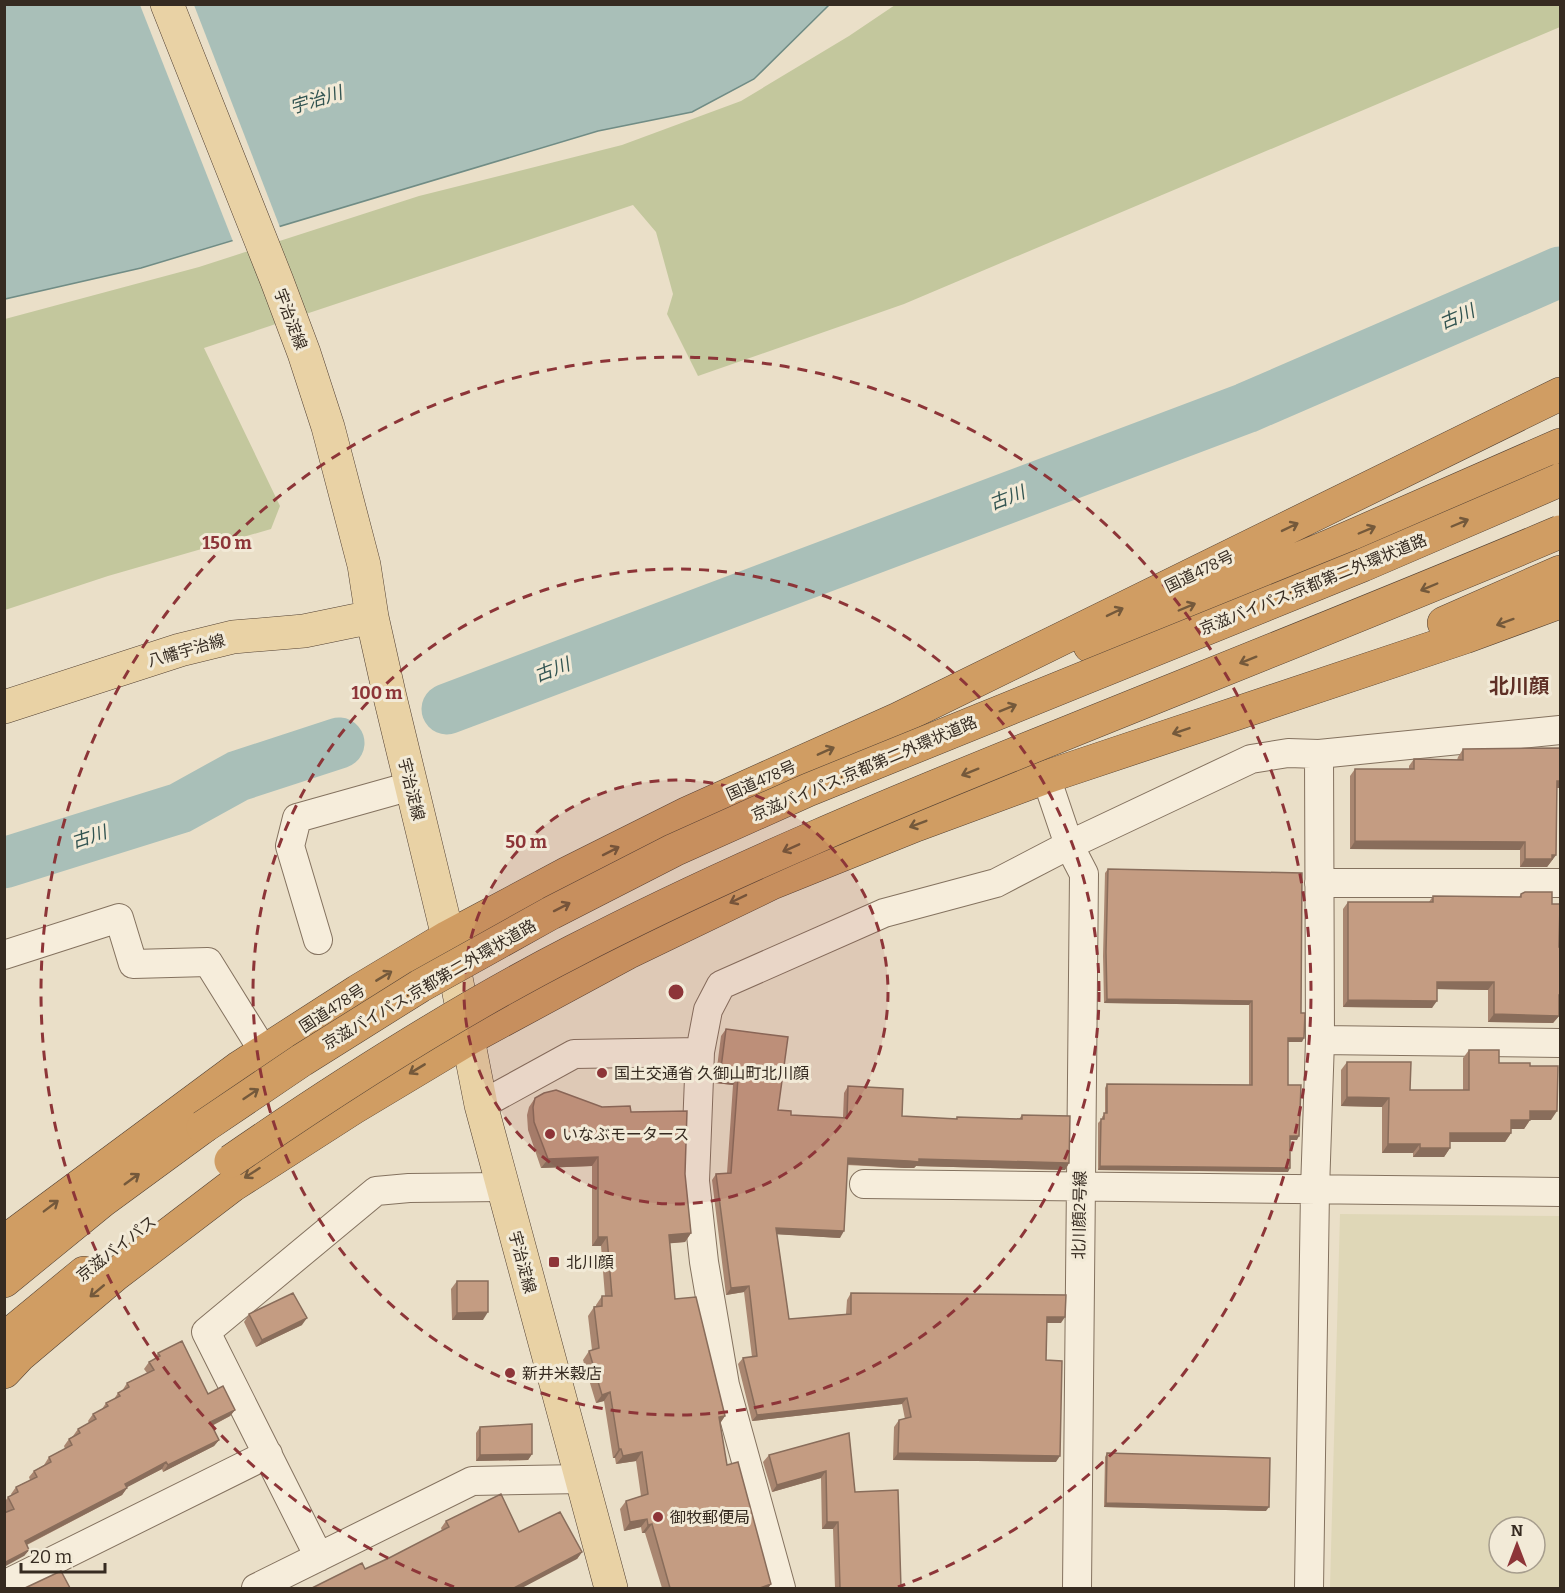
<svg xmlns="http://www.w3.org/2000/svg" width="1565" height="1593" viewBox="0 0 1565 1593" font-family="Bitter,'Noto Sans JP',serif">
  <style>
    .farmland { fill: #dfd7b7; fill-rule: evenodd }
    .green { fill: #c3c79d }
    .water { fill: #a9bfb8; stroke: #708c85; stroke-width: 1.5 }
    .pier { fill: #eadfc8 }
    .lines { fill: none; stroke-linecap: round; stroke-linejoin: round }
    .river { stroke: #a9bfb8; stroke-width: 51 }
    .minor-casing { stroke: #84725f; stroke-width: 30 }
    .major-casing { stroke: #534133; stroke-width: 34 }
    .highway-casing { stroke: #534133; stroke-width: 34 }
    .minor { stroke: #f6eddb; stroke-width: 28 }
    .major { stroke: #e9d2a5; stroke-width: 33 }
    .highway { stroke: #d09d63; stroke-width: 33 }
    .highway-bridge-casing { stroke: #534133; stroke-width: 34; stroke-linecap: butt }
    .highway-bridge { stroke: #d09d63; stroke-width: 33 }
    .wall { fill: #a98670 }
    .shaded-wall { fill: #896d5b }
    .building { fill: #c49c82; stroke: #896d5b; stroke-width: 1.5 }
    .oneway { stroke: #74593b }
    .ring { fill: none; stroke: #8d3538; stroke-width: 3; stroke-dasharray: 10 8 }
    .poi-dot { fill: #8d3538; stroke: #f2ead7; stroke-width: 2 }
    .labels { text-anchor: middle; stroke-width: 6; stroke-linejoin: round; paint-order: stroke }
    .street-label { font-size: 16px; fill: #362b21; stroke: #f2ead7 }
    .poi-label { font-size: 16px; fill: #362b21; stroke: #f2ead7; text-anchor: start }
    .water-label { font-size: 18px; font-style: italic; fill: #325451; stroke: #f2ead7 }
    .quarter-label { font-size: 20px; font-weight: bold; fill: #5e2f25; stroke: #f2ead7 }
    .centre { fill: #8d3538; stroke: #f2ead7; stroke-width: 3 }
    .ring-label { font-size: 18px; text-anchor: middle; font-weight: bold; fill: #8d3538; stroke: #f2ead7; stroke-width: 6; stroke-linejoin: round; paint-order: stroke }
  </style>
  <rect width="100%" height="100%" fill="#eadfc8"/>
  <!-- farmland -->
  <path class="farmland" d="M1340 1214 1560 1216V1588H1330ZM1499 1527H1535V1563H1499Z"/>
  <!-- green -->
  <path class="green" d="M895 5H1560V27L904 304 698 376 667 314 673 294 656 232 633 205 204 348 280 506 271 529 108 576 5 610V319L199 267 419 196 622 145 741 101 849 36Z"/>
  <!-- water -->
  <path class="water" d="M4 5H829L754 79 692 112 598 131 141 268 5 299Z"/>
  <!-- pier -->
  <path class="pier" d="M140 5H194L281 230 234 244Z"/>
  <g class="lines">
    <!-- river -->
    <path class="river" d="M447 709 1246 408 1560 272
      M4 863 180 808 238 776 339 743"/>
    <defs>
      <path id="minor" d="M1046 777 1069 845 1084 874 1077 1588
        M1319 883H1560
        M318 940 290 846 297 818 411 786
        M4 955 119 918 133 964 208 962 264 1052
        M1320 1040 1560 1043
        M481 1105 574 1054 700 1052
        M864 1184 1560 1192
        M319 1557 206 1332 376 1191 409 1188 502 1187
        M4 1585 268 1454
        M256 1588 472 1481 583 1479
        M781 1588 725 1385 704 1262 695 1181 700 1052 708 1010 721 985 884 913 996 883 1069 845 1251 759 1288 753 1319 754 1560 730
        M1309 1588 1315 1190 1320 1040 1319 754"/>
      <path id="major" d="M167 4 277 281 304 353 328 427 364 565 372 617 389 693 448 937 481 1105 611 1588
        M4 707 180 650 233 637 304 631 372 617"/>
      <path id="highway" d="M1444 623 1560 572
        M1090 646 1332 545 1560 445
        M4 1242 240 1067 358 991 448 937 566 874 688 813 898 719 1560 394
        M4 1281 102 1201 203 1127
        M4 1339 84 1273
        M4 1372 19 1356 115 1275 233 1185 353 1108 468 1039 627 953 772 883 916 825 1046 777 1465 637 1560 602"/>
    </defs>
    <!-- minor casing -->
    <use href="#minor" class="minor-casing"/>
    <!-- major casing -->
    <use href="#major" class="major-casing"/>
    <!-- highway casing -->
    <use href="#highway" class="highway-casing"/>
    <!-- minor -->
    <use href="#minor" class="minor"/>
    <!-- major -->
    <use href="#major" class="major"/>
    <!-- highway -->
    <use href="#highway" class="highway"/>
    <defs>
      <path id="highway-bridge" d="M203 1127 302 1060 420 986 551 913 674 850 808 790 1363 565 1560 480
        M231 1161C341 1085 453 1013 572 952 730 870 895 802 1059 736 1227 668 1394 602 1560 532"/>
    </defs>
    <!-- highway-bridge casing -->
    <use href="#highway-bridge" class="highway-bridge-casing"/>
    <!-- highway-bridge -->
    <use href="#highway-bridge" class="highway-bridge"/>
  </g>
  <!-- wall -->
  <path class="wall" d="M1463 749 1560 788H1557L1556 855 1547 867H1520V850L1350 849V776L1355 769H1409V766L1414 759 1457 760 1458 757Z
    M1108 869 1301 1013 1302 1042H1288V1085L1297 1140H1290L1288 1172 1098 1170V1123L1102 1119V1117L1105 1113V1088L1107 1084 1249 1085V1005L1104 1003 1103 956 1105 873Z
    M1521 894 1552 904 1559 947 1560 1002H1559V1016L1553 1023 1488 1022V990L1437 989 1432 1008 1343 1007V909L1348 902H1429L1433 896 1519 897Z
    M726 1029 778 1110 791 1115 843 1117 844 1093 848 1086 902 1116 956 1119 957 1117 1019 1119 1022 1115 1069 1163 1065 1170 916 1166 914 1168H905L847 1165 840 1238 777 1234 789 1319 846 1314 847 1300 851 1293 1061 1323H1047L1046 1360 1056 1462 893 1460 894 1427 899 1420 905 1419 902 1404 752 1421 738 1364 743 1358 752 1357 744 1292 726 1295 712 1180 716 1174 727 1173 733 1085 715 1083 721 1036Z
    M1469 1050 1499 1063 1530 1066 1551 1120H1530L1524 1129H1511V1133L1505 1142H1450V1148L1444 1157H1413V1153H1382V1107L1341 1106V1070L1347 1062 1410 1090H1463V1058Z
    M535 1098 602 1107 631 1112 685 1174 691 1233 685 1242 670 1243 675 1299 725 1416 720 1423 727 1465 771 1584 768 1588H662L645 1533H642L641 1527 624 1531 620 1509 626 1501 641 1496 636 1461 616 1464 615 1458H613L604 1401 596 1403 583 1360 589 1351 592 1350 588 1316 594 1307H596V1305L602 1296H605L601 1246H592V1166L541 1168 528 1130 527 1115 529 1107Z
    M457 1281 483 1320H452L451 1289Z
    M249 1314 302 1325 256 1347 244 1322Z
    M158 1353 208 1394 235 1410 230 1416 212 1426 219 1440 214 1446 163 1472 162 1469 126 1487 127 1488 122 1495 27 1545 29 1550 24 1556 4 1507V1503L8 1497 12 1496 11 1494 16 1487 30 1480 29 1477 34 1471 44 1465 49 1457 65 1449 64 1446 69 1439 73 1436 78 1429 89 1423 88 1421 93 1414 102 1409 106 1403 114 1399 118 1393 122 1391 127 1383 147 1373 144 1369 149 1362 154 1360Z
    M480 1427 532 1454 528 1460 476 1461V1433Z
    M849 1433 855 1492 901 1588H835L833 1529H822L821 1478 772 1492 763 1462 769 1455Z
    M1107 1453 1266 1511 1104 1507 1105 1457Z
    M446 1521 519 1532 582 1552 577 1559 365 1569 389 1558 442 1531 441 1528Z"/>
  <!-- shaded-wall -->
  <path class="shaded-wall" d="M1557 781H1560V788H1552Z
    M1355 841 1525 842 1520 850 1350 849Z
    M1552 855H1556L1547 867H1520L1525 859Z
    M1437 982H1494L1488 990 1432 989Z
    M1107 999 1252 1001 1249 1005 1104 1003Z
    M1348 1000 1437 1001 1432 1008 1343 1007Z
    M1494 1014 1559 1016 1553 1023 1488 1022Z
    M1288 1038H1304L1302 1042H1285Z
    M720 1076 738 1078 733 1085 715 1083Z
    M1347 1097 1389 1098 1382 1107 1341 1106Z
    M1530 1111H1557L1551 1120H1524Z
    M1511 1120H1530L1524 1129H1505Z
    M1450 1133H1511L1505 1142H1444Z
    M1290 1136H1299L1297 1140H1288Z
    M1388 1144H1420L1413 1153H1382Z
    M1420 1148H1450L1444 1157H1413Z
    M598 1157 592 1166 541 1168 548 1159Z
    M848 1158 919 1159 1069 1163 1065 1170 916 1166 914 1168H905L843 1164Z
    M1100 1166 1290 1168 1288 1172 1098 1170Z
    M776 1228 844 1231 840 1238 772 1234Z
    M691 1233 685 1242 663 1244 669 1235Z
    M598 1237H607L601 1246H592Z
    M749 1286 744 1292 726 1295 731 1288Z
    M488 1312 483 1320H452L457 1313Z
    M1047 1317H1065L1061 1323H1042Z
    M307 1318 302 1325 256 1347 262 1340Z
    M610 1392 604 1401 596 1403 602 1395Z
    M907 1398 902 1404 752 1421 757 1415Z
    M235 1410 230 1416 205 1429 210 1422Z
    M725 1416 719 1425V1417Z
    M219 1440 214 1446 163 1472 168 1465Z
    M619 1449H621L615 1458H613Z
    M642 1452 636 1461 616 1464 623 1456Z
    M898 1453 1060 1456 1056 1462 893 1460Z
    M532 1454 528 1460 476 1461 480 1455Z
    M166 1462 162 1469 120 1491 125 1484Z
    M826 1471 821 1478 772 1492 777 1485Z
    M127 1488 122 1495 20 1548 25 1541Z
    M1106 1503 1269 1507 1266 1511 1104 1507Z
    M647 1519 641 1527 624 1531 630 1522Z
    M827 1522H838L833 1529H822Z
    M652 1524 645 1533H642L648 1525Z
    M29 1550 24 1556 4 1567V1563Z
    M582 1552 577 1559 522 1588H514Z
    M771 1584 768 1588H760Z"/>
  <!-- building -->
  <path class="building" d="M1560 748V781H1557L1556 855H1552V859H1525V842L1355 841V769H1414V759L1463 760V749Z
    M1108 869 1302 873 1301 1013H1305L1304 1038H1288V1085H1301L1299 1136H1290V1168L1100 1166 1101 1119H1104V1113H1107V1084L1252 1085V1001L1107 999 1106 952Z
    M1525 892H1552V904H1560L1559 947H1560V995H1559V1016L1494 1014V982H1437V1001L1348 1000V902H1433V896L1521 897V894Z
    M726 1029 788 1037 778 1110 791 1111V1115L847 1118 848 1086 903 1089 902 1116 957 1119V1117L1022 1119V1115L1070 1116 1069 1163 919 1159V1162L909 1161 848 1158 844 1231 776 1228 789 1319 851 1314V1293L1066 1295 1065 1317H1047L1046 1360 1062 1361 1060 1456 898 1453 899 1420 911 1417 907 1398 757 1415 743 1358 757 1356 749 1286 731 1288 716 1174 731 1173 738 1078 720 1076Z
    M1469 1050H1499V1063H1530V1066H1558L1557 1111H1530V1120H1511V1133H1450V1148H1420V1144H1388L1389 1098 1347 1097V1062H1411L1410 1090H1469Z
    M556 1090 602 1107 630 1106 631 1112 687 1111 685 1174 691 1233 669 1235 675 1299 696 1297 725 1416 719 1417 727 1465 738 1462 771 1584 760 1588H670L652 1524 648 1525 647 1519 630 1522 626 1501 648 1494 642 1452 623 1456 621 1449H619L610 1392 602 1395 589 1351 599 1348 594 1307 602 1306V1296H612L607 1237H598V1157L548 1159 534 1122 533 1107 535 1098 544 1093Z
    M457 1281H488V1312L457 1313Z
    M293 1293 307 1318 262 1340 249 1314Z
    M182 1341 208 1394 223 1386 235 1410 210 1422 219 1440 168 1465 166 1462 125 1484 127 1488 25 1541 29 1550 4 1563V1513L14 1509 8 1497 18 1492 16 1487 37 1477 34 1471 51 1462 49 1457 72 1445 69 1439 80 1433 78 1429 96 1419 93 1414 108 1406 106 1403 120 1396 118 1393 129 1387 127 1383 154 1370 149 1362 160 1356 158 1353Z
    M532 1424V1454L480 1455V1427Z
    M849 1433 855 1492 898 1490 901 1588H840L838 1522H827L826 1471 777 1485 769 1455Z
    M1107 1453 1270 1458 1269 1507 1106 1503Z
    M501 1494 519 1532 560 1512 582 1552 514 1588H312L362 1563 365 1569 389 1558 449 1527 446 1521Z
    M61 1571 70 1588H25Z"/>
  <!-- one-way arrows -->
  <defs><path id="oneway-shaft" d="M-6 0H5M1.5-3L5.5 0L1.5 3" fill="none" stroke-width="1.6" stroke-linecap="round" stroke-linejoin="round" transform="scale(1.5)"/></defs>
  <g class="oneway">
    <use href="#oneway-shaft" transform="translate(1460 523) rotate(-23)"/>
    <use href="#oneway-shaft" transform="translate(1290 527) rotate(-26)"/>
    <use href="#oneway-shaft" transform="translate(1367 530) rotate(-23)"/>
    <use href="#oneway-shaft" transform="translate(1429 587) rotate(157)"/>
    <use href="#oneway-shaft" transform="translate(1187 607) rotate(-23)"/>
    <use href="#oneway-shaft" transform="translate(1115 612) rotate(-26)"/>
    <use href="#oneway-shaft" transform="translate(1505 622) rotate(160)"/>
    <use href="#oneway-shaft" transform="translate(1248 660) rotate(158)"/>
    <use href="#oneway-shaft" transform="translate(1008 708) rotate(-22)"/>
    <use href="#oneway-shaft" transform="translate(1181 731) rotate(161)"/>
    <use href="#oneway-shaft" transform="translate(826 751) rotate(-24)"/>
    <use href="#oneway-shaft" transform="translate(970 772) rotate(158)"/>
    <use href="#oneway-shaft" transform="translate(918 824) rotate(159)"/>
    <use href="#oneway-shaft" transform="translate(791 848) rotate(156)"/>
    <use href="#oneway-shaft" transform="translate(611 851) rotate(-27)"/>
    <use href="#oneway-shaft" transform="translate(738 899) rotate(154)"/>
    <use href="#oneway-shaft" transform="translate(562 907) rotate(-27)"/>
    <use href="#oneway-shaft" transform="translate(384 976) rotate(-31)"/>
    <use href="#oneway-shaft" transform="translate(417 1069) rotate(149)"/>
    <use href="#oneway-shaft" transform="translate(251 1094) rotate(-34)"/>
    <use href="#oneway-shaft" transform="translate(252 1173) rotate(147)"/>
    <use href="#oneway-shaft" transform="translate(132 1179) rotate(-36)"/>
    <use href="#oneway-shaft" transform="translate(51 1206) rotate(-37)"/>
    <use href="#oneway-shaft" transform="translate(97 1291) rotate(140)"/>
  </g>
  <!-- distance rings -->
  <circle cx="676" cy="992" r="212" fill="#8d3538" fill-opacity=".12"/>
  <g class="ring">
    <circle cx="676" cy="992" r="212"/>
    <circle cx="676" cy="992" r="423"/>
    <path d="M454 1587A635 635 0 1 1 898 1587"/>
  </g>
  <!-- markers -->
  <g class="poi-dot">
    <circle cx="602" cy="1073" r="6"/>
    <circle cx="550" cy="1134" r="6"/>
    <rect x="548" y="1256" width="12" height="12" rx="3"/>
    <circle cx="510" cy="1373" r="6"/>
    <circle cx="658" cy="1517" r="6"/>
  </g>
  <g class="labels">
    <!-- street labels -->
    <g class="street-label">
      <text transform="translate(291 319) rotate(69)" y="6">宇治淀線</text>
      <text transform="translate(1199 571) rotate(-26)" y="6">国道478号</text>
      <text transform="translate(1313 584) rotate(-22)" y="6">京滋バイパス;京都第二外環状道路</text>
      <text transform="translate(186 650) rotate(-16)" y="6">八幡宇治線</text>
      <text transform="translate(864 768) rotate(-23)" y="6">京滋バイパス;京都第二外環状道路</text>
      <text transform="translate(761 780) rotate(-24)" y="6">国道478号</text>
      <text transform="translate(412 789) rotate(76)" y="6">宇治淀線</text>
      <text transform="translate(429 984) rotate(-30)" y="6">京滋バイパス;京都第二外環状道路</text>
      <text transform="translate(332 1008) rotate(-33)" y="6">国道478号</text>
      <text transform="translate(1079 1215) rotate(-89)" y="6">北川顔2号線</text>
      <text transform="translate(116 1248) rotate(-38)" y="6">京滋バイパス</text>
      <text transform="translate(523 1262) rotate(75)" y="6">宇治淀線</text>
    </g>
    <!-- poi labels -->
    <g class="poi-label">
      <text x="614" y="1079">国土交通省 久御山町北川顔</text>
      <text x="562" y="1140">いなぶモータース</text>
      <text x="566" y="1268">北川顔</text>
      <text x="522" y="1379">新井米穀店</text>
      <text x="670" y="1523">御牧郵便局</text>
    </g>
    <!-- water labels -->
    <g class="water-label">
      <text transform="translate(316 100) rotate(-17)" y="6">宇治川</text>
      <text transform="translate(1457 317) rotate(-23)" y="6">古川</text>
      <text transform="translate(1007 498) rotate(-21)" y="6">古川</text>
      <text transform="translate(552 670) rotate(-21)" y="6">古川</text>
      <text transform="translate(89 837) rotate(-18)" y="6">古川</text>
    </g>
    <!-- quarter labels -->
    <g class="quarter-label">
      <text x="1519" y="693">北川顔</text>
    </g>
  </g>
  <circle cx="676" cy="992" r="9" class="centre"/>
  <g class="ring-label">
    <text x="227" y="549">150 m</text>
    <text x="377" y="699">100 m</text>
    <text x="526" y="848">50 m</text>
  </g>
  <!-- border -->
  <rect width="1565" height="1593" fill="none" stroke="#362b21" stroke-width="12"/>
  <!-- north arrow -->
  <g transform="translate(1517 1545)"><circle r="28" fill="#f2ead7" stroke="#a79e8e" stroke-width="1.5"/>
  <path d="M0-4.5L10 22L0 15L-10 22Z" fill="#8d3538"/>
  <text y="-9" font-size="16" font-weight="bold" text-anchor="middle" fill="#362b21">N</text>
  </g>
  <!-- scale -->
  <path d="M21 1563v9h84v-9" fill="none" stroke="#362b21" stroke-width="3"/>
  <text x="30" y="1563" font-size="18" fill="#362b21" stroke="#f2ead7" stroke-width="4.5" paint-order="stroke">20 m</text>
</svg>
